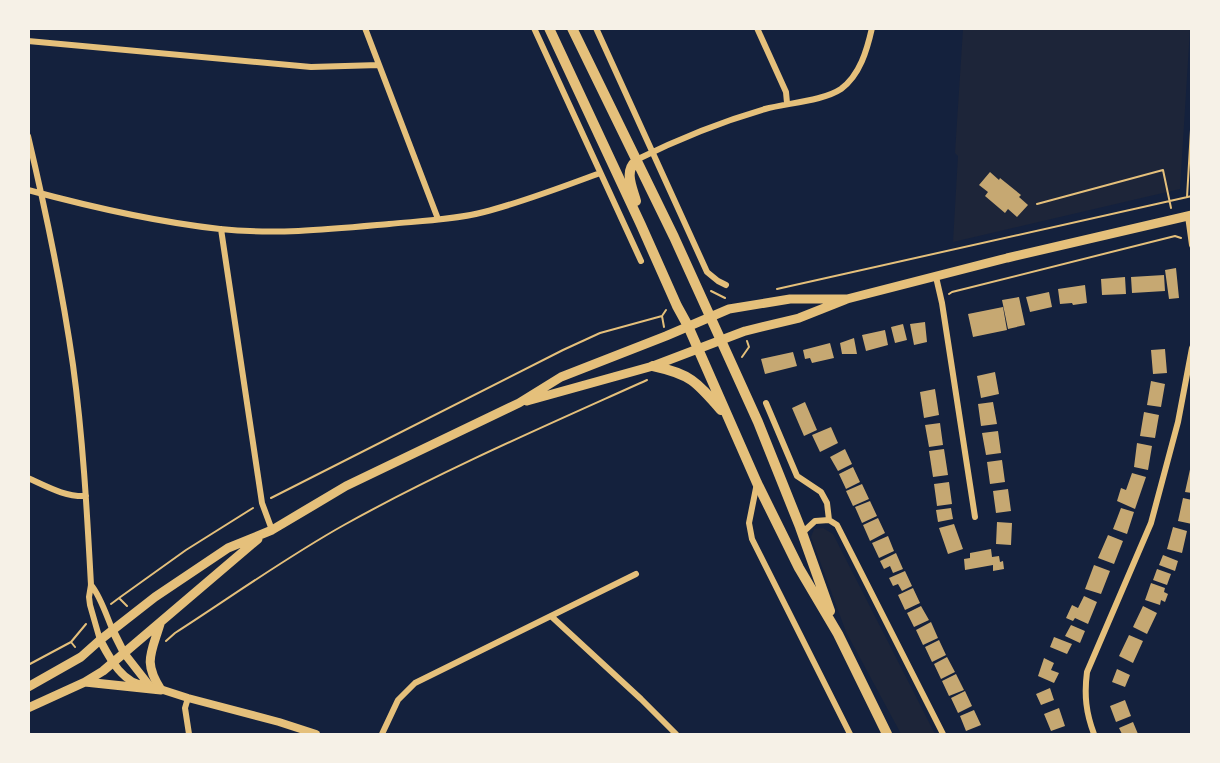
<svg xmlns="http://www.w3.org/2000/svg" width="1220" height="763" viewBox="0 0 1220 763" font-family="'DejaVu Sans',sans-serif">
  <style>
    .green { fill: #1d2539 }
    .building { fill: #c6a872 }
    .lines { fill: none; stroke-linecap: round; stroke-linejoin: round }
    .path { stroke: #e5c07b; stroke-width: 2 }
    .minor { stroke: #e5c07b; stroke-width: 6 }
    .tertiary { stroke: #e5c07b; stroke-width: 8 }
    .primary { stroke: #e5c07b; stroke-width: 9 }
    .trunk { stroke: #e5c07b; stroke-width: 10 }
  </style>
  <rect width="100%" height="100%" fill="#14213d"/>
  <!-- green -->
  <path class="green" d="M963 29H1190L1180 189 953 242 958 156 955 153Z
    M823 528 833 534 935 734H901L846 632 811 537 814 529Z"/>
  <!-- building -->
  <path class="building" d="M990 172 999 180 1000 178 1021 195 1019 197 1028 205 1017 217 1008 209 1005 213 985 196 988 192 979 185Z
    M1176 268 1179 298 1169 299 1165 270Z
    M1164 275 1165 291 1132 293 1131 277Z
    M1125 277 1126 294 1102 295 1101 279Z
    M1085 285 1087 303 1073 305 1072 303 1060 304 1058 289Z
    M1049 292 1052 307 1030 312 1026 297Z
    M1019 297 1025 325 1008 329 1002 300Z
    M1003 307 1007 330 973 337 968 314Z
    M925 322 927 342 914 345 910 324Z
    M903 324 907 340 895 343 891 327Z
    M885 330 888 345 866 351 862 335Z
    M854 338 857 354H842L840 343Z
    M830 343 834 358 812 363 810 358 805 359 803 350Z
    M1165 349 1167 373 1153 374 1151 350Z
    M793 352 797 366 765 374 761 359Z
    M995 372 999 394 981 398 977 376Z
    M1151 381 1165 384 1161 407 1147 405Z
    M935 389 939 415 924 418 920 392Z
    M805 402 817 430 804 436 792 408Z
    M993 402 997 424 981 426 978 404Z
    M1144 412 1159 415 1155 438 1140 436Z
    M940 423 943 445 929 447 925 425Z
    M831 427 838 443 820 452 812 435Z
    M998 431 1001 453 986 455 982 433Z
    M1137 443 1152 446 1148 470 1134 467Z
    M845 449 852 464 838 471 830 457Z
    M944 449 948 475 933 477 929 451Z
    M1002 460 1005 482 990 484 987 462Z
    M1191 465H1192V493L1185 492Z
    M853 467 860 482 846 489 839 474Z
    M1132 473 1146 477 1135 509 1117 501 1121 488 1126 490Z
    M949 482 952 504 937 506 934 484Z
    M862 484 869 499 853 506 846 491Z
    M1008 489 1011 511 996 513 993 491Z
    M1183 498 1192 500V524L1178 521Z
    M870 501 877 516 862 523 855 507Z
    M951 508 953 519 938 522 936 510Z
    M1121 508 1134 512 1127 534 1113 529Z
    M878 518 885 533 870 541 863 525Z
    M997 522 1012 523 1011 545 996 544Z
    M954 524 963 549 948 554 939 528Z
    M1173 527 1187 531 1182 553 1167 549Z
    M1108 535 1123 541 1114 564 1098 558Z
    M888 536 894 551 879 558 872 543Z
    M991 549 992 557 999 556 1000 562 1003 561 1004 569 993 571V565L965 570 964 559 970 558V553Z
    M896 553 903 569 893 573 890 566 884 569 880 561Z
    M1163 555 1178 561 1175 571 1159 565Z
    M1094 565 1110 571 1101 594 1085 589Z
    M1157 569 1171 574 1167 585 1153 580Z
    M905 571 912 586 902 591 898 584 893 586 889 578Z
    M1151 583 1165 588 1164 592 1168 594 1165 602 1161 600 1160 605 1145 600Z
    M913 588 920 603 905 610 898 595Z
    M1084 596 1097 602 1088 624 1075 618 1073 621 1066 618 1072 605 1078 608Z
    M921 606 929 620 914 627 907 613Z
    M1143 606 1157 613 1147 634 1133 627Z
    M931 622 938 638 923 645 916 630Z
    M1071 625 1085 631 1080 643 1065 636Z
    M1129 635 1143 641 1133 663 1119 656Z
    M1054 637 1072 644 1067 654 1050 647Z
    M939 640 946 655 932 662 925 647Z
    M947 657 955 672 941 679 934 664Z
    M1044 658 1054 663 1051 670 1059 673 1054 683 1038 676Z
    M1117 669 1130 675 1125 687 1112 682Z
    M956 674 964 690 949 696 942 681Z
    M1050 688 1054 700 1041 705 1036 694Z
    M965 691 972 706 958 713 951 698Z
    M1125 700 1131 716 1116 722 1110 706Z
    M1059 708 1065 726 1051 731 1044 714Z
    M974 710 981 725 966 731 960 716Z
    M1133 722 1138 734H1122L1119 728Z"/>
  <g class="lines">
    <!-- path -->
    <path class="path" d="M1187 197 1192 113
      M1037 204 1163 170 1171 208
      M777 289 1192 196
      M711 291 725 298
      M949 294 952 292 1175 236 1181 238
      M664 327 662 316 666 310
      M742 357 749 347 747 341
      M271 498 563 350 600 333 662 316
      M119 598 186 550 253 508
      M111 604 119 598 127 606
      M166 641 175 633C231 597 285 558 344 525 441 471 545 426 647 380
      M75 647 71 642 86 624
      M28 665 71 642
      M28 733 30 734"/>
    <!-- minor -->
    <path class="minor" d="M365 28 438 219
      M534 28 641 261
      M596 28 707 272 718 281 726 285
      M757 28 786 92 787 103
      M28 41 311 67 379 65
      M28 136C46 212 62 288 73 365 83 438 87 512 91 585L89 597 90 605 100 640
      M636 160C678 139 720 122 765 109 787 103 823 101 841 89 860 75 867 50 872 28
      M28 190C91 207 156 222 220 229 276 235 333 229 389 224 420 221 453 220 484 212 523 202 562 187 600 173
      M1188 216 1192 245
      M221 229 262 503 272 530
      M936 277 942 303 975 517
      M766 403 797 476 821 492 827 503 829 520 837 525 943 734
      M28 478C48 487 65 497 86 496
      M757 483 749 523 752 539 850 734
      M802 533 815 521 829 520
      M91 585C100 595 107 617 113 631
      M552 617 641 699 676 734
      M188 698 185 708 189 734
      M382 734 398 700 415 683 636 574
      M1094 734C1086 713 1084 695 1087 672L1151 523 1178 422 1192 348"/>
    <!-- tertiary -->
    <path class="tertiary" d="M113 631 124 653 149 685
      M100 640C109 657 123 685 146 685
      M157 688 188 698 279 722 316 734"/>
    <!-- primary -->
    <path class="primary" d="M527 401 653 366 745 331 799 318 847 299 1007 258 1192 215
      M160 624C151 654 143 662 161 690
      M85 682 161 690
      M28 687 81 657 100 640 155 597 228 548 272 530 346 486 519 403 561 377 666 336 729 309 790 299H847
      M28 708 85 682 103 671 258 539"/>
    <!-- trunk -->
    <path class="trunk" d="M549 28 641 225 677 306 688 326 757 483 799 568 838 634 887 734
      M572 28 674 237 758 422 800 527 830 611
      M636 201C632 187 624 171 636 161
      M653 366C690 374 696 381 721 410"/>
  </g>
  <!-- border -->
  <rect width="1220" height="763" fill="none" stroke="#f6f1e7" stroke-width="60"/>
</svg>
